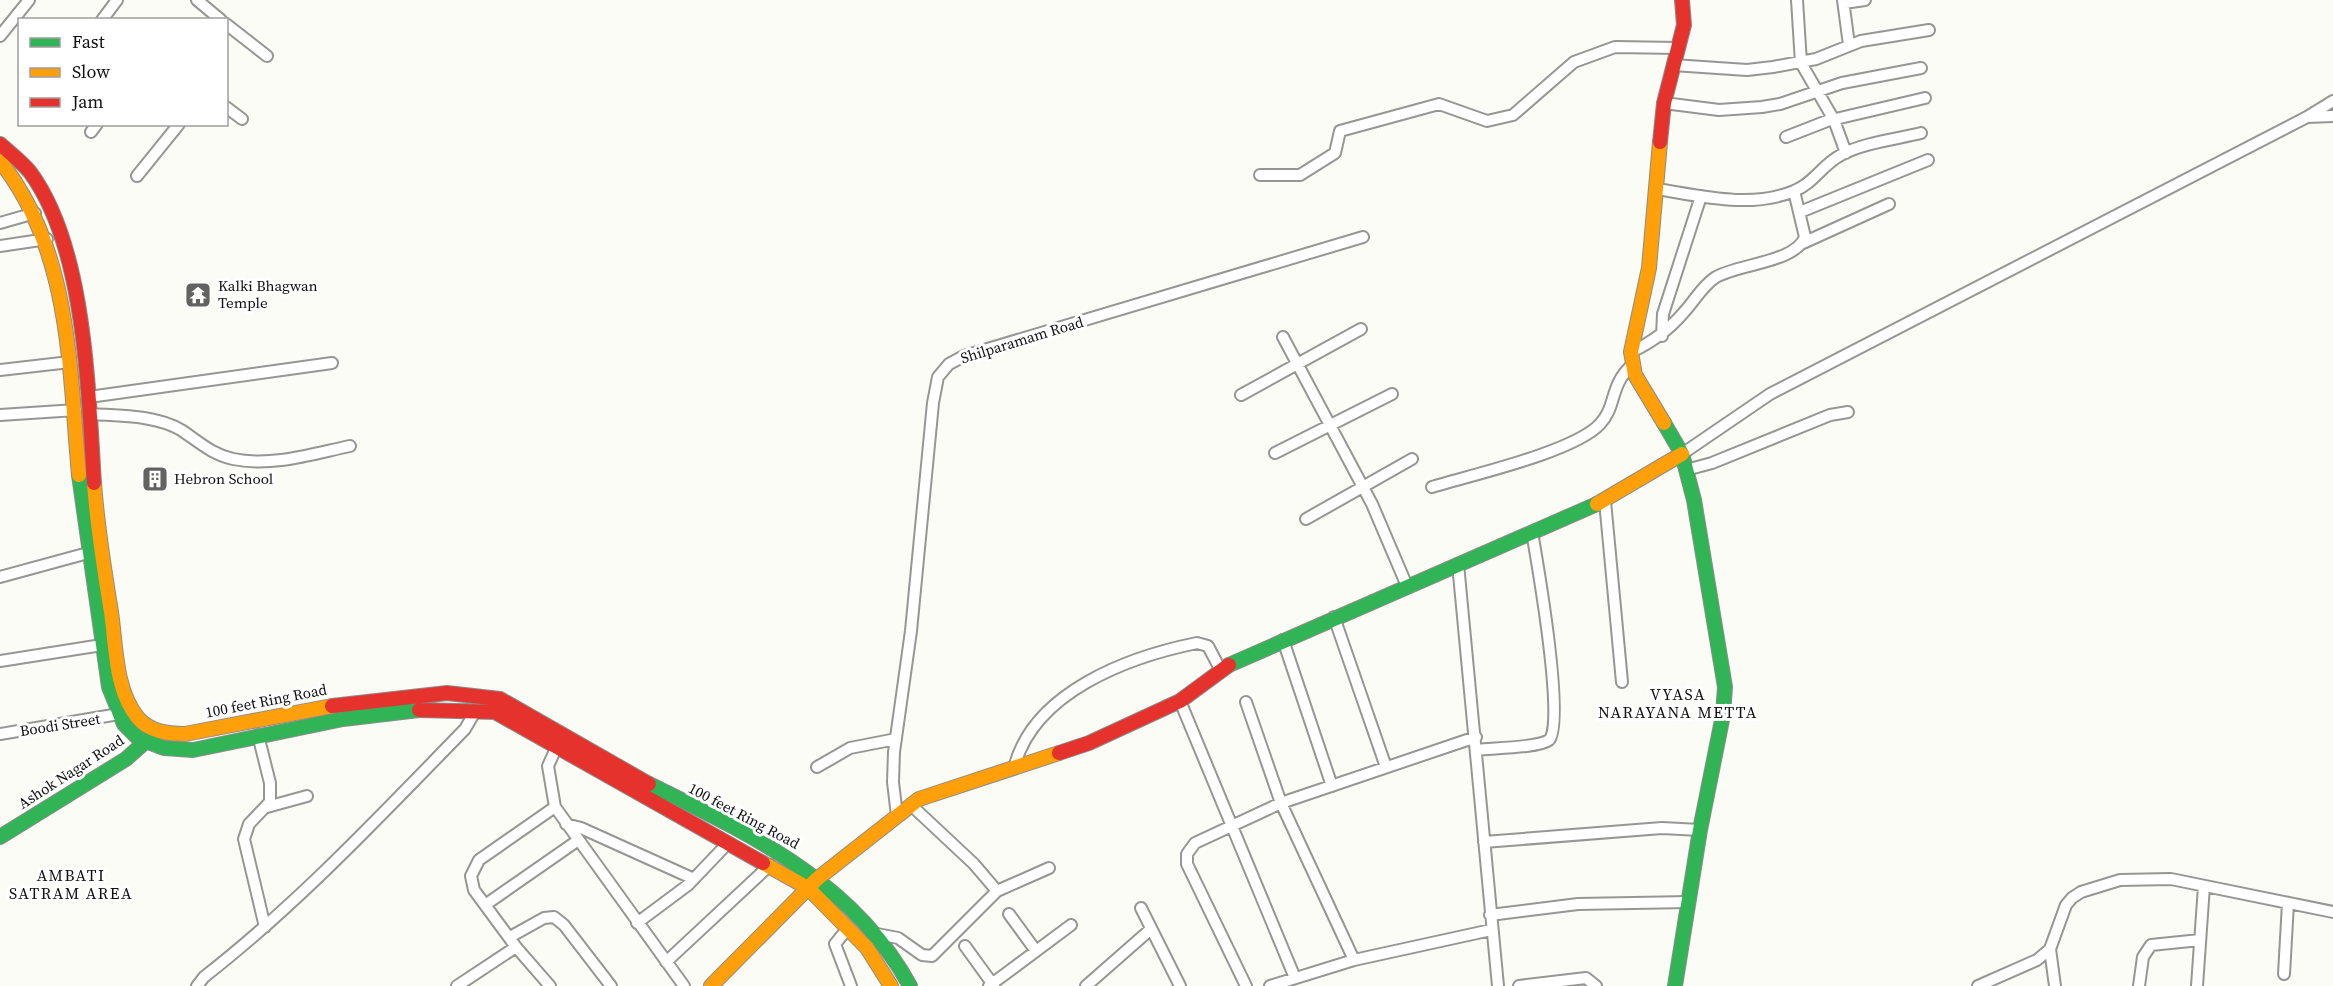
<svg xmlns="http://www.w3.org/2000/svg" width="2333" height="986" viewBox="0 0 2333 986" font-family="'Source Serif 4',serif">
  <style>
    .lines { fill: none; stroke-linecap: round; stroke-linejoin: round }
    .street-casing { stroke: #969694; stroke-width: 14 }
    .fast-casing { stroke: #8c8d8a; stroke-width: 16 }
    .slow-casing { stroke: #8c8d8a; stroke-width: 16 }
    .jam-casing { stroke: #8c8d8a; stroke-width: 16 }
    .street { stroke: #fefffe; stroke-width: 10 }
    .fast { stroke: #30b455; stroke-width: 14 }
    .slow { stroke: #ff9f0a; stroke-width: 14 }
    .jam { stroke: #e5322d; stroke-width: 14 }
    .labels { text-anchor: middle; stroke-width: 6; stroke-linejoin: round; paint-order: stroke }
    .poi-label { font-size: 15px; fill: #101010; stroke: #fff; text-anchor: start }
    .street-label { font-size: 15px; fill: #101010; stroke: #fff }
    .neighbourhood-label { font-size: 16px; letter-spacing: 1.5px; fill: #101010; stroke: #fff }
  </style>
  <rect width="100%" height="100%" fill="#fbfcf6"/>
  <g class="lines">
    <defs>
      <path id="street" d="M197 0 221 20
        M1797 0 1801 63 1834 120 1846 153
        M1843 0 1849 45
        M1844 3 1865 0
        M102 20 117 0
        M226 24 267 56
        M0 36 29 0
        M1673 65 1747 70 1773 67 1816 59 1861 41 1929 30
        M1664 103 1719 110 1762 107 1780 104 1842 83 1921 68
        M226 107 242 119
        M2307 117 2333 116
        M91 132 97 124
        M1786 137 1827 121 1925 98
        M1260 175H1300L1335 153 1340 131 1439 104 1487 121 1513 115 1574 62 1615 47 1678 48
        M137 176 179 124
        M1657 189C1701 196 1751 209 1794 191 1813 184 1823 164 1841 155 1862 143 1897 139 1921 133
        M1800 212 1928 160
        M0 223 35 213
        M1803 243 1889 204
        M0 246 47 239
        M1662 336 1663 314 1701 196
        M1283 337 1372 504 1407 586
        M1631 352C1653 342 1669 330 1685 311 1695 300 1703 285 1716 277 1739 264 1796 262 1805 237L1794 191
        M0 370 70 362
        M1241 395 1361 329
        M89 397 332 363
        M91 414C120 416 156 415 181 430 198 441 211 454 233 459 272 467 312 454 350 446
        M0 415 76 410
        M1275 453 1392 394
        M1682 454 1770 394 2307 117 2333 101
        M1686 470 1712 463 1830 415 1848 412
        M1432 487C1471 475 1574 452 1600 424 1617 406 1609 386 1632 365
        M1605 501 1622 682
        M1306 519 1412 459
        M1458 564 1498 986
        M0 577 88 553
        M1334 617 1386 767
        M1283 640 1332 786
        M0 661 102 645
        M1180 701 1295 978
        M1246 702 1281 803 1354 960
        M0 734 119 714
        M258 735 270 783V802L249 824 244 839 265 927
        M557 746 548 766 555 807 684 986
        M1477 750C1492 748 1538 748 1549 740 1566 725 1537 561 1532 532
        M817 767 850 748 896 739
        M1014 768C1033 692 1128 657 1197 643L1208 646 1220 669
        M911 805 974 864 997 891
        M267 807 307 796
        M897 816 893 782 894 752 911 631 933 403 938 377 949 364 964 356 1363 237
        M566 824 581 828 694 879
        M1484 842 1662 828 1700 830
        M485 905 577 841
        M1141 908 1180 986
        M1009 914 1036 951
        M1490 915 1578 904 1689 902
        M637 923 688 885 728 843
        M848 928 835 944 851 986
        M872 933 898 938 922 955 932 956 997 891 1049 868
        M510 937 544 918 554 917 564 925 611 986
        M965 946 994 986
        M2050 949 2055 986
        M666 962 770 865
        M2284 974 2288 903
        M197 986 204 977C299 903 381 815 465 729L476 710
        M457 986 516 947
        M550 986 516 947 474 890 471 876 479 860 555 807
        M989 986 1071 925
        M1086 986 1151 929
        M1246 986 1187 864V854L1195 843 1281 803 1476 737
        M1270 986 1354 960 1491 930
        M1519 986 1586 978 1596 986
        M1978 986 2037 960 2050 949 2066 905 2072 898 2081 892 2120 880 2171 879 2333 912
        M2139 986 2143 957 2151 945 2200 940
        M2197 986 2204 886"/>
      <path id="fast" d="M1664 423 1682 454 1694 500 1725 687 1723 715 1700 830 1675 986
        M79 475 109 687 124 724 138 738 164 748 193 750 343 719 419 710
        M1229 665 1597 504
        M649 784C750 834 854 882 910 986
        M0 837 126 759 154 734"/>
      <path id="slow" d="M1660 142 1649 268 1631 352 1635 375 1664 423
        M0 161C71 251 69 366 79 475
        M94 483C97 527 104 569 111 612 116 646 115 691 138 718 150 732 168 734 185 734L332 706
        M1597 504 1682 454
        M763 863 808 888 867 948 891 986
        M711 986 817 879 919 799 1059 753"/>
      <path id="jam" d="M1660 142 1664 103 1684 25 1682 0
        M0 144C10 153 22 162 30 172 86 248 88 391 94 483
        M332 706 447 693 500 699 649 784
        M419 710 495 712 763 863
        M1059 753 1089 743 1180 701 1229 665"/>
    </defs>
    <!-- street casing -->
    <use href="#street" class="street-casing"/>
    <!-- fast casing -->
    <use href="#fast" class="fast-casing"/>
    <!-- slow casing -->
    <use href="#slow" class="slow-casing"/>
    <!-- jam casing -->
    <use href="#jam" class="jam-casing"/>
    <!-- street -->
    <use href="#street" class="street"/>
    <!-- fast -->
    <use href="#fast" class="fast"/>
    <!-- slow -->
    <use href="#slow" class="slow"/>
    <!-- jam -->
    <use href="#jam" class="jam"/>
  </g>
  <!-- icons -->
  <defs>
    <symbol id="temple-square" viewBox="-11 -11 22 22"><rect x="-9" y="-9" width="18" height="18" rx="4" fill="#626360" stroke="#fff"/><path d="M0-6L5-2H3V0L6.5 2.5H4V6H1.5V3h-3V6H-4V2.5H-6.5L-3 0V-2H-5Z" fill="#fff"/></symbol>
    <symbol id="building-square" viewBox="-11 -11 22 22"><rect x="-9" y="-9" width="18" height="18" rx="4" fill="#626360" stroke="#fff"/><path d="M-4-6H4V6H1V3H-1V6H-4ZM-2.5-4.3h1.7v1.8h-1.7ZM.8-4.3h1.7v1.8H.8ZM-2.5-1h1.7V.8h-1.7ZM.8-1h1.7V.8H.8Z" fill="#fff"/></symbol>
  </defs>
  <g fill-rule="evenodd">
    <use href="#temple-square" x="183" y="280" width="30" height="30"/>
    <use href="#building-square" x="140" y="464" width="30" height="30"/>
  </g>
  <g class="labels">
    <!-- poi labels -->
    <g class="poi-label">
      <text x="218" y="291">Kalki Bhagwan<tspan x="218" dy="17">Temple</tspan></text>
      <text x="174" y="484">Hebron School</text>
    </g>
    <!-- street labels -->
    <g class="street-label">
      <text transform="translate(1022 340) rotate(-17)" y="5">Shilparamam Road</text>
      <text transform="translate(266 701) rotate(-11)" y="5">100 feet Ring Road</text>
      <text transform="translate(60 725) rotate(-9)" y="5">Boodi Street</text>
      <text transform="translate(71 772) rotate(-33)" y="5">Ashok Nagar Road</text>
      <text transform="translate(744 816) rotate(28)" y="5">100 feet Ring Road</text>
    </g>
    <!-- neighbourhood labels -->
    <g class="neighbourhood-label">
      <text x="1678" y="700">VYASA<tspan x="1678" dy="18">NARAYANA METTA</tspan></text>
      <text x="71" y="881">AMBATI<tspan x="71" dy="18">SATRAM AREA</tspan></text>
    </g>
  </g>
  <!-- legend -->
  <rect x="18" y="18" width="210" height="108" fill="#ffffff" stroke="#9f9f9f" stroke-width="1.5"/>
  <rect x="30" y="38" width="30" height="9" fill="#30b455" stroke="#9f9f9f" stroke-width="1.5"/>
  <text x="72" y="48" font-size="18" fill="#101010">Fast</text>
  <rect x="30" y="68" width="30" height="9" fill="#ff9f0a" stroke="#9f9f9f" stroke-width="1.5"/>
  <text x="72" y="78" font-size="18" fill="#101010">Slow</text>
  <rect x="30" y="98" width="30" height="9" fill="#e5322d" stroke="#9f9f9f" stroke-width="1.5"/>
  <text x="72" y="108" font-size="18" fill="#101010">Jam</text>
</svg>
